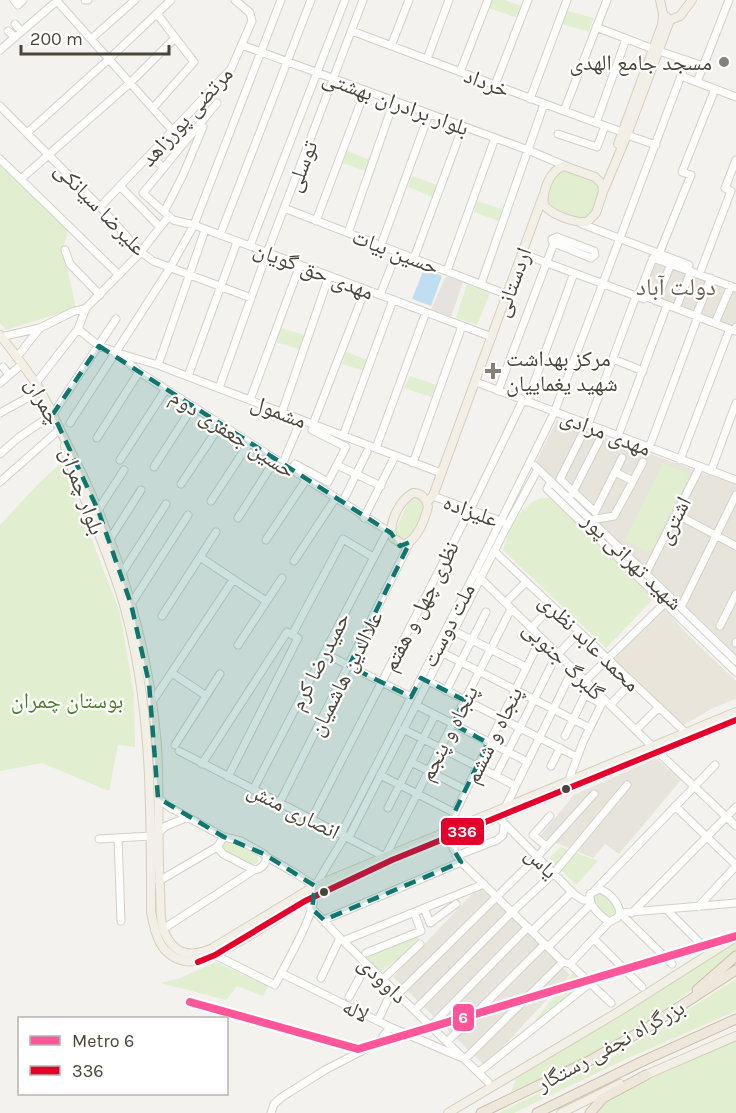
<svg xmlns="http://www.w3.org/2000/svg" width="736" height="1113" viewBox="0 0 736 1113" font-family="Karla,'Noto Naskh Arabic',sans-serif">
  <style>
    .residential { fill: #e7e4dc }
    .education { fill: #eae5da }
    .green { fill: #e1eecf }
    .parking { fill: #e6e3df }
    .water { fill: #c0ddf1 }
    .lines { fill: none; stroke-linecap: round; stroke-linejoin: round }
    .minor-casing { stroke: #d2d0cb; stroke-width: 9 }
    .major-casing { stroke: #d6cebb; stroke-width: 10 }
    .highway-casing { stroke: #ccbfa9; stroke-width: 11 }
    .minor { stroke: #fdfdfc; stroke-width: 7 }
    .major { stroke: #f2efe6; stroke-width: 8 }
    .highway { stroke: #ede8db; stroke-width: 9 }
    .bus-1-casing { stroke: #fff; stroke-width: 10 }
    .bus-1 { stroke: #e4002b; stroke-width: 6 }
    .metro-1-casing { stroke: #fff; stroke-width: 12 }
    .metro-1 { stroke: #f59; stroke-width: 8 }
    .marked { fill: #0f766e; fill-opacity: 0.2; stroke: #0f766e; stroke-width: 4.5; stroke-dasharray: 12 8; stroke-linejoin: round }
    .poi-dot { fill: #868178; stroke: #fff; stroke-width: 2 }
    .bus-dot { fill: #4b4439; stroke: #fff; stroke-width: 2 }
    .labels { text-anchor: middle; stroke-width: 4.5; stroke-linejoin: round; paint-order: stroke }
    .poi-label { font-size: 22px; fill: #4b4439; stroke: #fff; text-anchor: end }
    .street-label { font-size: 22px; fill: #4b4439; stroke: #fff }
    .park-label { font-size: 22px; fill: #4a7f2a; stroke: #fff }
    .neighbourhood-label { font-size: 24px; fill: #6e6250; stroke: #fff }
    .line-badge { stroke: #fff; stroke-width: 2 }
    .badge-label { font-size: 16px; text-anchor: middle; font-weight: bold; fill: #fff }
  </style>
  <rect width="100%" height="100%" fill="#f4f2ee"/>
  <!-- residential -->
  <path class="residential" d="M653 256 736 287V330L638 295Z
    M557 420 736 485V656L536 462Z
    M656 758 681 780 619 854 605 844 593 858 540 836 574 795Z
    M484 888 570 975 485 1066 393 977 474 892Z"/>
  <!-- education -->
  <path class="education" d="M665 609 682 629 736 681V699L713 708 684 725 614 659Z"/>
  <!-- green -->
  <path class="green" d="M491 0H505L521 6 518 18 488 8Z
    M565 10 593 18 589 32 562 24Z
    M347 151 370 160 366 171 343 163Z
    M0 163 69 225 63 249 76 308 6 330 0 323Z
    M567 171C575 174 592 176 597 183 603 191 593 218 583 218 577 219 551 209 549 204 543 192 556 172 567 171Z
    M412 176 437 185 433 197 408 187Z
    M477 201 502 209 499 221 474 212Z
    M467 284 490 293 477 325 456 318Z
    M280 328 305 335 301 350 276 342Z
    M346 352 368 360 364 371 342 364Z
    M410 376 436 385 431 397 404 388Z
    M62 462 120 613 134 694 135 747 118 745 109 791 42 763 0 771V525L39 483Z
    M663 463 690 474 650 553 625 540Z
    M413 497 422 500 424 509 411 537 403 540 396 535V529L410 499Z
    M541 498H550L654 598 606 648 503 550C508 530 521 504 541 498Z
    M230 842 257 855 258 862 253 866 225 853 222 848 223 845Z
    M561 847 598 861 576 885 549 858Z
    M597 892 602 893 615 906 614 915 610 918C602 911 593 906 594 895Z
    M416 934 420 940 381 972 365 956Z
    M736 942V954C707 978 678 1001 647 1022 605 1050 557 1071 511 1092L516 1079Z
    M216 962 268 986 263 996 237 986 226 1000 161 983 180 978Z
    M573 973 584 983 533 1023Z
    M736 979V1011L626 1059 514 1113H499L620 1053Z
    M736 1038V1113H594L603 1100Z"/>
  <!-- parking -->
  <path class="parking" d="M446 276 463 282 451 317 431 309Z"/>
  <!-- water -->
  <path class="water" d="M424 269 442 276 431 306 412 299Z"/>
  <g class="lines">
    <defs>
      <path id="minor" d="M14 0 18 5 23 0
        M56 0 173 131
        M85 0H88
        M15 24 21 31
        M596 27 653 49
        M8 31 15 37
        M352 31 564 111 622 132
        M91 39 135 0
        M242 45 528 150 568 167
        M391 46 409 0
        M0 50 58 0
        M659 51 703 66
        M427 59 449 0
        M460 72 488 0
        M681 76 736 97
        M697 82 729 0
        M495 85 528 0
        M530 99 567 0
        M217 103 143 193 173 220 194 225 492 337
        M0 106 100 207 141 252 153 261 251 298
        M153 108 194 62 157 14
        M564 111 607 0
        M596 123 626 39
        M27 133 109 59 171 0
        M558 134 597 147 605 126
        M627 135 656 145
        M151 156 164 168
        M0 159 119 275
        M21 179 130 83 175 38
        M121 187 160 227
        M100 207 231 69 252 21 250 13 235 0
        M284 208 508 295
        M164 212 183 175 203 127
        M316 221 365 91
        M582 224 689 265
        M348 233 394 101
        M220 235 311 0
        M381 245 429 114
        M250 246 345 0
        M143 249 169 216
        M65 250 70 264 100 295
        M523 254 644 299
        M659 254 691 175 682 172 715 89
        M414 258 463 126
        M701 270 731 191 725 188 736 160
        M447 271 495 138
        M481 284 544 104
        M736 288 653 258 639 294 735 331 736 327
        M380 295 397 252
        M656 301 671 264
        M676 308 691 271
        M696 316 711 278
        M715 323 731 286
        M78 329 99 346 116 352 139 372 391 533
        M0 337 40 328 72 312 86 308
        M121 354 158 365 441 473
        M17 357 39 329
        M613 359 643 371
        M158 365 205 230
        M3 367 9 375
        M188 376 237 242
        M476 382 736 480
        M0 383 22 364
        M36 383 78 329 86 308 141 252
        M219 388 267 253 363 0
        M498 391 554 243 552 241V239L557 237 594 251 595 255 591 258 554 243
        M250 400 300 265
        M527 402 574 273
        M282 412 329 276
        M0 413 40 391
        M70 423 170 268 194 225 281 0
        M313 424 365 290
        M588 425 636 296
        M582 435 560 479 595 512 622 458
        M343 436 393 300
        M618 436 666 308
        M97 438 139 372
        M376 448 426 312
        M649 448 697 319
        M0 454 18 438 53 414 116 319
        M120 460 166 389
        M680 460 729 331
        M413 463 462 326
        M295 464 328 482 346 447 312 430
        M282 465 301 420
        M337 465 381 486
        M535 466 736 661
        M154 467 193 406
        M711 471 736 403
        M615 472 633 481 643 462
        M551 481 547 489 736 672
        M0 482 60 429
        M181 484 221 424
        M572 494 599 441
        M433 496 503 522
        M345 497 367 452
        M211 501 249 443
        M98 510 124 470
        M676 514 736 546
        M238 518 275 460
        M364 518 395 456
        M591 520 614 516 633 481
        M110 539 141 490
        M266 540 306 480
        M494 551 685 732
        M200 557 266 601
        M294 561 335 499
        M122 573 166 504
        M646 573 700 467
        M479 577 653 747
        M509 599 526 582
        M131 604 188 515
        M681 607 736 495
        M162 616 216 532
        M534 625 552 606
        M720 626 736 594
        M454 631 526 667
        M292 635 343 539 373 557
        M522 636 538 643
        M541 638 445 833 461 862 563 962 570 964 611 1003
        M736 643V642
        M238 645 282 578
        M561 651 579 632
        M324 653 411 697
        M443 653 590 728
        M172 673 205 695
        M588 678 667 601
        M426 680 577 757
        M446 691 486 612
        M152 702 233 580
        M613 702 632 682
        M416 705 528 762
        M639 727 659 707
        M403 729 516 786
        M565 736 585 695 602 704
        M175 745 220 674
        M179 751 385 857 511 609
        M658 752 736 826
        M411 762 466 790
        M202 764 287 632 298 638 228 777
        M551 766 560 748
        M380 775 455 813
        M496 775 551 666
        M568 782 583 742 604 699
        M253 790 387 532
        M158 798 169 807 224 837 241 841 264 854 267 857C265 865 262 869 254 870L223 854 217 847 224 837
        M279 804 410 542
        M506 806 573 669
        M675 806 736 865
        M388 808 435 715
        M498 817 575 895 583 900H590
        M311 820 470 510 523 400
        M158 833 166 826 188 817
        M343 836 342 832 479 565 554 413 687 60
        M346 837 350 835 506 528 538 469
        M118 838 121 921
        M99 839 151 836
        M546 846 533 835 550 816
        M456 856 497 840 503 835 504 824
        M267 857 295 873 315 886
        M159 881 217 847
        M599 889C609 892 619 903 620 913L617 918 609 922C600 915 589 907 590 894Z
        M595 890 715 765
        M305 901 340 938 488 1082
        M698 907 736 866
        M424 908 430 923 456 904
        M667 910 701 944
        M620 913 736 903
        M620 913 672 964
        M632 913 736 807
        M324 920 461 862
        M163 929 254 870
        M532 931 572 892
        M594 939 642 987
        M343 941 484 884
        M548 947 591 904
        M212 951 215 955 275 985C286 963 319 909 315 886L345 836
        M366 953 421 931 414 912
        M570 964 609 922
        M281 973 390 1027 465 1059 563 962
        M321 978 340 938
        M383 979 420 944
        M398 994 537 857 594 794
        M349 997 367 964
        M415 1010 512 912 554 873 627 785
        M380 1016 393 989
        M431 1026 528 927
        M447 1042 545 944
        M479 1072 590 983
        M271 1113 274 1104 282 1097 325 1070 379 1042 390 1027"/>
      <path id="major" d="M660 0 663 14 670 20 680 16 692 0
        M618 144 662 25 663 14
        M564 166 595 177 602 184 603 192 596 213 587 222C574 223 552 215 544 205 542 191 550 170 564 166Z
        M603 192 627 135 670 20
        M0 335C12 350 24 366 35 382 47 400 55 420 64 438 114 533 148 638 157 745 160 793 157 842 160 890 161 903 159 919 164 931 173 954 189 958 211 949L315 886 736 712
        M65 446 67 456C87 505 109 555 124 605 152 705 151 809 151 912 155 934 160 956 185 961 211 967 281 913 307 900 335 885 365 871 395 859
        M413 493C422 493 426 498 428 507 424 521 418 539 404 545L393 538C387 524 400 500 413 493Z
        M427 502 433 496 543 196
        M454 835 736 720
        M641 1077 736 1036
        M448 1113 618 1012 736 937
        M561 1113 620 1084"/>
      <path id="highway" d="M697 990 736 956
        M481 1113 591 1060 645 1029 736 970
        M537 1113 643 1061 736 1019
        M590 1113 603 1098 646 1075"/>
    </defs>
    <!-- minor casing -->
    <use href="#minor" class="minor-casing"/>
    <!-- major casing -->
    <use href="#major" class="major-casing"/>
    <!-- highway casing -->
    <use href="#highway" class="highway-casing"/>
    <!-- minor -->
    <use href="#minor" class="minor"/>
    <!-- major -->
    <use href="#major" class="major"/>
    <!-- highway -->
    <use href="#highway" class="highway"/>
    <defs>
      <path id="bus-1" d="M198 962 215 955 305 901 392 860 736 720"/>
    </defs>
    <!-- bus-1 casing -->
    <use href="#bus-1" class="bus-1-casing"/>
    <!-- bus-1 -->
    <use href="#bus-1" class="bus-1"/>
    <defs>
      <path id="metro-1" d="M190 1002 358 1049 736 936"/>
    </defs>
    <!-- metro-1 casing -->
    <use href="#metro-1" class="metro-1-casing"/>
    <!-- metro-1 -->
    <use href="#metro-1" class="metro-1"/>
  </g>
  <!-- marked area -->
  <path class="marked" d="M99 346 391 533 400 546 410 542 349 666 411 697 421 678 464 700 453 724 488 743 444 834 461 862 324 920 312 909 315 886 264 854 224 837 158 798 149 683 131 604 98 510 53 414Z"/>
  <!-- markers -->
  <g class="poi-dot">
    <circle cx="724" cy="62" r="6"/>
    <path d="M490 362h6v6h6v6h-6v6h-6v-6h-6v-6h6z"/>
  </g>
  <g class="bus-dot">
    <circle cx="566" cy="789" r="5"/>
    <circle cx="324" cy="892" r="5"/>
  </g>
  <g class="labels">
    <!-- poi labels -->
    <g class="poi-label">
      <text x="712" y="70">مسجد جامع الهدی</text>
      <text x="506" y="366" text-anchor="start">مرکز بهداشت<tspan x="506" dy="25">شهید یغماییان</tspan></text>
    </g>
    <!-- street labels -->
    <g class="street-label">
      <text transform="translate(487 82) rotate(21)" y="8">خرداد</text>
      <text transform="translate(396 102) rotate(20)" y="8">بلوار برادران بهشتی</text>
      <text transform="translate(186 116) rotate(-48)" y="8">مرتضی پورزاهد</text>
      <text transform="translate(301 166) rotate(-69)" y="8">توسلی</text>
      <text transform="translate(101 208) rotate(46)" y="8">علیرضا سیانکی</text>
      <text transform="translate(396 251) rotate(21)" y="8">حسین بیات</text>
      <text transform="translate(314 270) rotate(21)" y="8">مهدی حق گویان</text>
      <text transform="translate(512 282) rotate(-70)" y="8">اردستانی</text>
      <text transform="translate(44 401) rotate(61)" y="8">چمران</text>
      <text transform="translate(279 411) rotate(21)" y="8">مشمول</text>
      <text transform="translate(606 432) rotate(21)" y="8">مهدی مرادی</text>
      <text transform="translate(233 433) rotate(33)" y="8">حسین جعفری دوم</text>
      <text transform="translate(83 491) rotate(70)" y="8">بلوار چمران</text>
      <text transform="translate(471 510) rotate(20)" y="8">علیزاده</text>
      <text transform="translate(673 520) rotate(-63)" y="8">اشتری</text>
      <text transform="translate(633 561) rotate(44)" y="8">شهید تهرانی پور</text>
      <text transform="translate(420 606) rotate(-63)" y="8">نظری چهل و هفتم</text>
      <text transform="translate(448 625) rotate(-63)" y="8">ملت دوست</text>
      <text transform="translate(590 642) rotate(44)" y="8">محمد عابد نظری</text>
      <text transform="translate(564 660) rotate(44)" y="8">گلبرگ جنوبی</text>
      <text transform="translate(319 661) rotate(-63)" y="8">حمیدرضا کرم</text>
      <text transform="translate(345 673) rotate(-63)" y="8">علاالدین هاشمیان</text>
      <text transform="translate(448 733) rotate(-63)" y="8">پنجاه و پنجم</text>
      <text transform="translate(493 735) rotate(-64)" y="8">پنجاه و ششم</text>
      <text transform="translate(294 810) rotate(27)" y="8">انصاری منش</text>
      <text transform="translate(542 862) rotate(45)" y="8">یاس</text>
      <text transform="translate(383 979) rotate(44)" y="8">داوودی</text>
      <text transform="translate(356 1010) rotate(27)" y="8">لاله</text>
      <text transform="translate(610 1045) rotate(-29)" y="8">بزرگراه نجفی رستگار</text>
    </g>
    <!-- park labels -->
    <g class="park-label">
      <text x="67" y="708">بوستان چمران</text>
    </g>
    <!-- neighbourhood labels -->
    <g class="neighbourhood-label">
      <text x="676" y="295">دولت آباد</text>
    </g>
  </g>
  <g class="line-badge">
    <rect x="440" y="817" width="45" height="29" rx="6" fill="#e4002b"/>
    <rect x="452" y="1003" width="23" height="29" rx="6" fill="#f59"/>
  </g>
  <g class="badge-label">
    <text x="462" y="837">336</text>
    <text x="463" y="1023">6</text>
  </g>
  <!-- legend -->
  <rect x="18" y="1017" width="210" height="78" fill="#ffffff" stroke="#b7b4b0" stroke-width="1.5"/>
  <rect x="30" y="1036" width="30" height="9" fill="#ff5599" stroke="#b7b4b0" stroke-width="1.5"/>
  <text x="72" y="1047" font-size="18" fill="#4b4439">Metro 6</text>
  <rect x="30" y="1066" width="30" height="9" fill="#e4002b" stroke="#b7b4b0" stroke-width="1.5"/>
  <text x="72" y="1077" font-size="18" fill="#4b4439">336</text>
  <!-- scale -->
  <path d="M21 45v9h148v-9" fill="none" stroke="#4b4439" stroke-width="3"/>
  <text x="30" y="45" font-size="18" fill="#4b4439" stroke="#ffffff" stroke-width="4.5" paint-order="stroke">200 m</text>
</svg>
